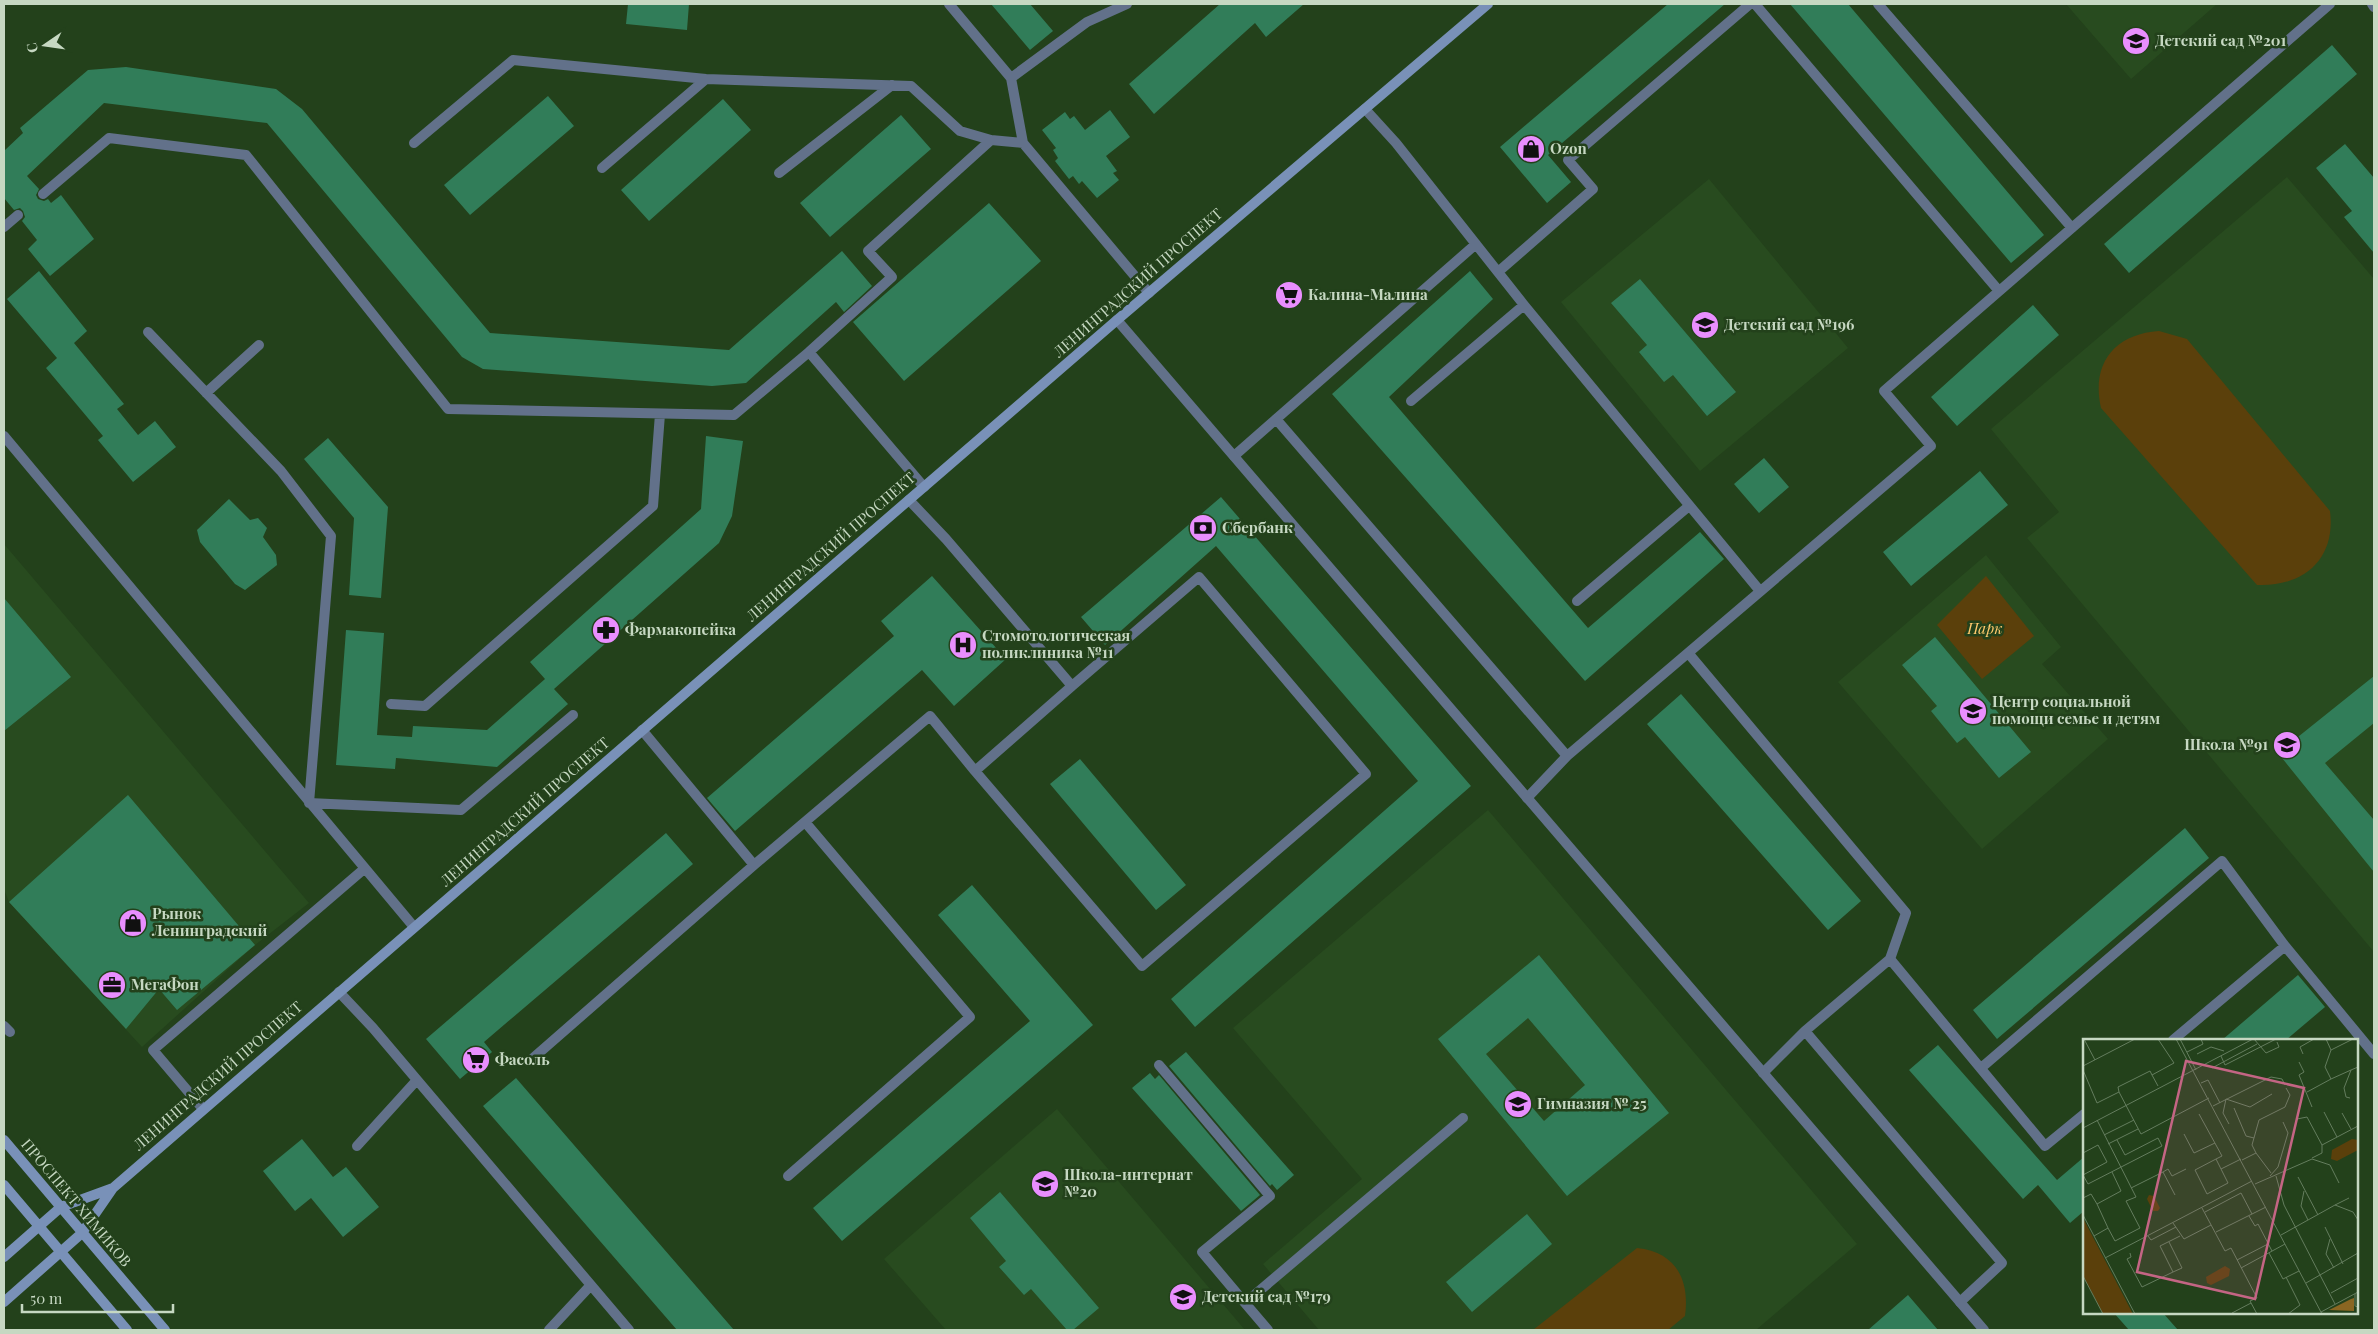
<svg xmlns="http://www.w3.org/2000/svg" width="2378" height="1334" viewBox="0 0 2378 1334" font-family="'Playfair Display',serif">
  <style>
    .built { fill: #284b1f }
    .green { fill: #5b400b }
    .building { fill: #317d59; fill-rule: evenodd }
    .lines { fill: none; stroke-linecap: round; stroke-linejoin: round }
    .service { stroke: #62718a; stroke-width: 10 }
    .tertiary { stroke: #62718a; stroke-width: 10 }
    .secondary { stroke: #7991b8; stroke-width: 10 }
    .labels { text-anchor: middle; stroke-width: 5; stroke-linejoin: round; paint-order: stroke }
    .poi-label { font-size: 15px; font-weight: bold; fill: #c6d8c2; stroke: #23411b; text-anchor: start }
    .street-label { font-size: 15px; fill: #c6d8c2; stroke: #23411b }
    .park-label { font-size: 15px; font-style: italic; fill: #ffca6e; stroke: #23411b }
    .inset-road { fill: none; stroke: #647d5e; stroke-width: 1 }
    .view { fill: #c46584; fill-opacity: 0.15; stroke: #c46584; stroke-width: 2.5 }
    .inset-edge { fill: none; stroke: #c6d8c2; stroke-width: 2.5 }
  </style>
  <rect width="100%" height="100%" fill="#23411b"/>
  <!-- built -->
  <path class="built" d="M2066 4H2217L2131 79Z
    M2287 177 2374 279V952L2027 538 2059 512 1991 429Z
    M1709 179 1848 348 1700 471 1561 302Z
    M4 544 309 903 255 945 142 1047 9 902 4 889Z
    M1986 555 2061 647 2042 664 2108 739 1982 849 1838 682Z
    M1488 810 1857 1244 1756 1330H1319L1263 1264 1362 1179 1233 1028Z
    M1057 1109 1245 1330H946L884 1259Z"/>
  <!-- green -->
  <path class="green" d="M2159 331 2187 339 2330 511C2336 559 2304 587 2257 585L2101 408C2091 364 2114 334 2159 331Z
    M1986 576 2034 636 1982 679 1937 625Z
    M1637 1248C1676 1252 1690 1280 1685 1316L1668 1330H1533Z"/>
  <!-- building -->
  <path class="building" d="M628 4H689L687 30 626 24Z
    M991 4H1030L1053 31 1030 50Z
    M1220 4H1304L1266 37 1255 23 1154 114 1129 84Z
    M1668 4H1725L1548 155 1571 182 1547 203 1500 147Z
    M1790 4H1848L2044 235 2011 263Z
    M2332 45 2357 74 2129 273 2104 244Z
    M126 67 276 89 302 109 490 333 729 350 842 251 872 286 844 312 836 302 746 383 712 386 483 369 462 357 267 123 104 103 27 176 39 189 36 195 38 199 44 201 48 199 51 203 61 195 94 239 50 276 28 249 37 240 22 221 25 217 23 211 20 208 14 210 4 198V151L23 133 20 128 88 70Z
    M548 96 574 126 470 215 444 185Z
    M723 99 751 130 649 221 621 190Z
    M1110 110 1130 137 1106 156 1117 171 1113 173 1119 180 1097 198 1082 181 1079 184 1073 176 1069 179 1055 161 1058 158 1053 150 1056 148 1042 130 1065 112 1070 119 1074 116 1085 130Z
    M901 115 931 149 830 237 800 203Z
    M2345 144 2374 178V253L2344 217 2352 211 2316 168Z
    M989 203 1041 261 904 381 853 322Z
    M39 271 87 331 74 343 124 404 117 409 138 435 155 421 176 447 133 482 98 440 103 436 46 368 57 358 7 299Z
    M1470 271 1493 299 1389 397 1588 628 1700 532 1724 559 1585 681 1332 394Z
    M1640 279 1736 392 1707 416 1673 375 1664 382 1639 352 1647 345 1611 303Z
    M2033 305 2059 335 1957 426 1931 397Z
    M706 436 743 441 732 516 719 543 554 689 568 704 497 767 396 758 395 769 336 765 346 630 384 633 377 735 412 737 413 726 487 730 545 679 530 662 701 509Z
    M328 438 388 507 381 598 349 595 354 518 304 459Z
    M1764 458 1789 487 1759 513 1734 484Z
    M1980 471 2008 505 1911 586 1883 552Z
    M1221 497 1471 786 1195 1027 1171 999 1418 781 1216 546 1105 645 1081 617Z
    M229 499 250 520 258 518 267 528 263 537 276 555 277 565 245 590 235 584 200 542 197 530Z
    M932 576 1006 659 954 706 922 670 735 831 707 798 894 636 881 621Z
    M4 598 71 677 4 731Z
    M1935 637 2031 752 1999 778 1965 737 1957 743 1931 711 1937 706 1902 665Z
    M2374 676V723L2325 763 2374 820V872L2278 753Z
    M1681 694 1861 901 1828 930 1647 724Z
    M1080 759 1186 885 1156 910 1050 784Z
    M128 795 255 945 177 1010 159 989 126 1029 9 902Z
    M2185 828 2209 858 1997 1039 1973 1010Z
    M666 833 693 864 484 1042 492 1052 460 1079 426 1039Z
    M972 885 1093 1025 842 1241 813 1208 1030 1021 938 915Z
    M1539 955 1669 1113 1567 1196 1438 1039ZM1528 1018 1585 1085 1544 1121 1486 1054Z
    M2298 975 2325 1007 2286 1040H2222Z
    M1938 1045 2057 1180 2084 1157V1211L2070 1223 2038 1185 2023 1199 1909 1070Z
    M1186 1052 1294 1175 1277 1190 1272 1184 1270 1186 1169 1066Z
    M1150 1073 1155 1079 1159 1075 1260 1195 1241 1211 1132 1088Z
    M516 1078 734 1330H677L483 1106Z
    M302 1139 333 1177 346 1167 379 1207 343 1237 311 1198 295 1211 263 1171Z
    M1000 1192 1099 1308 1073 1330H1067L1031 1289 1024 1295 999 1267 1006 1261 970 1218Z
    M1527 1214 1552 1244 1472 1312 1446 1282Z
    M1908 1295 1938 1330H1868Z
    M2114 1313H2163L2178 1330H2129Z"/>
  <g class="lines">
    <!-- service -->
    <path class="service" d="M949 4 1011 78 1023 143 1149 293
      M1755 4 1999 291
      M1878 4 2072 228
      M2372 4 2374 7
      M1011 78 1087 22 1127 4
      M1365 109 1396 143 1524 305 1760 591
      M414 143 513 60 706 79 911 86 960 131 991 140 1023 143
      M602 168 706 79
      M779 173 892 85
      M43 194 109 138 246 155 448 409 734 415 809 352 924 487
      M4 227 18 215
      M1498 272 1593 189 1568 160 1750 4
      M148 332 281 471 331 536 309 803 461 810 573 715
      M809 352 892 277 868 251 991 140
      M206 393 259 345
      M1411 401 1524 305
      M1276 419 1567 756
      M4 436 414 927
      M1234 456 1476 244
      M1577 601 1689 506
      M1689 654 1906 913 1890 959 1805 1031 1763 1073
      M391 704 425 706 653 506 660 414
      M642 730 754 865
      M975 771 1142 966 1366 774 1199 577 1072 686
      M1527 798 1567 756 1931 446 1884 391 2330 4
      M1890 959 2045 1146 2084 1114
      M339 992 373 1028 629 1330
      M4 1026 10 1032
      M1805 1031 2002 1263 1960 1302
      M2173 1040 2285 946 2374 1054
      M532 1059 754 865 930 716 975 771 1072 686 946 539 909 500
      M1159 1065 1270 1196 1202 1252 1245 1303
      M1981 1068 2222 861 2285 946
      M203 1109 153 1050 364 869
      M357 1146 416 1081
      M788 1176 970 1017 805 822
      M549 1330 590 1286
      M1268 1330 1245 1303 1463 1118"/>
    <!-- tertiary -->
    <path class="tertiary" d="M1117 320 1984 1330"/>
    <!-- secondary -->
    <path class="secondary" d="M4 1140 165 1330
      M4 1185 127 1330
      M4 1257 61 1207 113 1188
      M4 1302 82 1233 113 1188 1117 320 1488 4"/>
  </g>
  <!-- icons -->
  <defs>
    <symbol id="school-disc" viewBox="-11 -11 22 22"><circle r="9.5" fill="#e98efe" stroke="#23411b"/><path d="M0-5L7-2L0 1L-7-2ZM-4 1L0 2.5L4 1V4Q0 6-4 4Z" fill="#111"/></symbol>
    <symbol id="shop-disc" viewBox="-11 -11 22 22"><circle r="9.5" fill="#e98efe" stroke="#23411b"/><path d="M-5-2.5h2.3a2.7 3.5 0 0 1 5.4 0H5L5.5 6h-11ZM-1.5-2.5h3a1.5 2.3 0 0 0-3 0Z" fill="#111"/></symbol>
    <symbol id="supermarket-disc" viewBox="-11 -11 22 22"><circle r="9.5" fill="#e98efe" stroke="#23411b"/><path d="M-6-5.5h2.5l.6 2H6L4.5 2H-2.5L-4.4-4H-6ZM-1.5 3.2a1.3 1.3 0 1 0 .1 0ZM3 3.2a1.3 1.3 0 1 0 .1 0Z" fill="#111"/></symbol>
    <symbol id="bank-disc" viewBox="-11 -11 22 22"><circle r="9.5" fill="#e98efe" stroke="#23411b"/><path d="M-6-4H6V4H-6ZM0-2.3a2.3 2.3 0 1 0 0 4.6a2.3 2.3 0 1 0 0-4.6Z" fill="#111"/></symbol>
    <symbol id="pharmacy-disc" viewBox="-11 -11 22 22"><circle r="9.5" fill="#e98efe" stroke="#23411b"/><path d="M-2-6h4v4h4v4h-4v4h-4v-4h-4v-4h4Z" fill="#111"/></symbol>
    <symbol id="hospital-disc" viewBox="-11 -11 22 22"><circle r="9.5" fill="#e98efe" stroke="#23411b"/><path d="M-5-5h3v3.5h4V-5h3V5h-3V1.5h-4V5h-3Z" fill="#111"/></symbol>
    <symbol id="office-disc" viewBox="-11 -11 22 22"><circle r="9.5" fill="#e98efe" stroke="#23411b"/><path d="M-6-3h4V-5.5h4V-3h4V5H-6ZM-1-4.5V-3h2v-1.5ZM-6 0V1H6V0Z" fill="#111"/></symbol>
  </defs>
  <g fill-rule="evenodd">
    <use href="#school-disc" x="2120" y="25" width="32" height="32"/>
    <use href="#shop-disc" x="1515" y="133" width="32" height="32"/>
    <use href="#supermarket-disc" x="1273" y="279" width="32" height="32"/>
    <use href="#school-disc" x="1689" y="309" width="32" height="32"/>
    <use href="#bank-disc" x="1187" y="512" width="32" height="32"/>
    <use href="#pharmacy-disc" x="590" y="614" width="32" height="32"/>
    <use href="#hospital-disc" x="947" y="629" width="32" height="32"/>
    <use href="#school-disc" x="1957" y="695" width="32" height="32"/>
    <use href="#school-disc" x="2271" y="729" width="32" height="32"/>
    <use href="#shop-disc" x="117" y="907" width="32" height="32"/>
    <use href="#office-disc" x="96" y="969" width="32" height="32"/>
    <use href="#supermarket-disc" x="460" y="1044" width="32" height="32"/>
    <use href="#school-disc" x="1502" y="1088" width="32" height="32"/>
    <use href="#school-disc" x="1029" y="1168" width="32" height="32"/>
    <use href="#school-disc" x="1167" y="1281" width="32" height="32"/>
  </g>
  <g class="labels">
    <!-- poi labels -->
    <g class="poi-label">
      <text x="2155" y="46">Детский сад №201</text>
      <text x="1550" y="154">Ozon</text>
      <text x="1308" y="300">Калина-Малина</text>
      <text x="1724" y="330">Детский сад №196</text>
      <text x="1222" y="533">Сбербанк</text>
      <text x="625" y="635">Фармакопейка</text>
      <text x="982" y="641">Стомотологическая<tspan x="982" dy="17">поликлиника №11</tspan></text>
      <text x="1992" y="707">Центр социальной<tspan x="1992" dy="17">помощи семье и детям</tspan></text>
      <text x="2268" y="750" text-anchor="end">Школа №91</text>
      <text x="152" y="919">Рынок<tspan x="152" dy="17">Ленинградский</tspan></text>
      <text x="131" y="990">МегаФон</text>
      <text x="495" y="1065">Фасоль</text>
      <text x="1537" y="1109">Гимназия № 25</text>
      <text x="1064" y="1180">Школа-интернат<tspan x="1064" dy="17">№20</tspan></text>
      <text x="1202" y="1302">Детский сад №179</text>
    </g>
    <!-- street labels -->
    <g class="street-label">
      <text transform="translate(1138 283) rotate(-41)" y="5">ЛЕНИНГРАДСКИЙ ПРОСПЕКТ</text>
      <text transform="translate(831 547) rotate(-41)" y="5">ЛЕНИНГРАДСКИЙ ПРОСПЕКТ</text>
      <text transform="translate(525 812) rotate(-41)" y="5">ЛЕНИНГРАДСКИЙ ПРОСПЕКТ</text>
      <text transform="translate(218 1076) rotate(-41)" y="5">ЛЕНИНГРАДСКИЙ ПРОСПЕКТ</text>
      <text transform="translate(76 1203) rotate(50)" y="5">ПРОСПЕКТ ХИМИКОВ</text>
    </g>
    <!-- park labels -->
    <g class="park-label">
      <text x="1985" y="634">Парк</text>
    </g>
  </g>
  <!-- overview -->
  <g transform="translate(2083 1039)">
    <rect width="275" height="275" fill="#23411b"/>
    <path d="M269 100 275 101V111L254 122 248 120 249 111ZM66 156 71 157 77 169 75 172H70L64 160ZM0 179 50 275H20L0 237ZM142 227 147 230 146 237 128 246 124 244 123 238Z" fill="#5b400b"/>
    <path d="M271 259V272L246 271 268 260Z" fill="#8a6622"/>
    <path class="inset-road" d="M1 0 12 21M93 0 239 275M97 0 113 31M171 0 183 14 196 8 194 3M248 11 270 0M104 13 120 5 118 0M114 15 128 8 141 12M220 15 217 8 231 0M138 17 142 26 193 0M216 23 221 33 216 36 229 68M0 27 52 0M129 29 174 5M0 31 14 64 36 53 35 48 67 32 69 36M248 40 268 31M118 44 125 41 137 64M75 47 69 36 91 24 75 0M36 53 58 95 126 59M224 53 248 40 242 28 248 11 243 0M267 59 263 58 261 49 268 31 275 28M130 67 188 38 199 40 202 46M151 69 163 97 171 99M241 73 254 98M259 74 268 90M116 75 139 117 133 120 138 130 158 120M214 80 224 78 239 106M14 81 53 158 43 162 57 189 32 202 25 189M146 85 140 74 143 60 167 68 189 55M0 89 170 0M101 95 111 114 132 104M21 96 51 81M25 105 55 90M0 114 15 106 24 123 0 136M173 114 188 134M229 119 239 114V106L275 87M133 120 112 131 124 155 145 144 138 130M159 121 173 114 169 106 176 81 202 68 207 56 203 49M80 133 85 130 89 137 103 130M0 136 5 145 79 107 75 99 42 116 34 101M187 137 195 128 205 94 200 83M193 137 201 166 237 236 223 244M215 138 235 176M172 145 229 120 247 126 256 144M48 149 80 133 92 156M221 152 218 167 225 181M158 154 169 175M0 159 8 155 14 165M252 166 266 159M119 169 142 212 148 209 174 259 167 262 174 275M122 173 158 154M0 176 52 275M166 177 172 187 175 185 189 212M90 184 101 200 128 186M242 188 260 225M133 193 183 168M198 196 252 166 270 173 275 181M11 197 25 189 14 165 38 152 29 133M65 197 68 201 93 188M247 200 243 215 251 229M86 203 99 229 90 233M47 214 48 218 44 220 59 248 90 233 77 207 97 197M186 214 200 240 216 232M22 219 169 142M154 221 185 205M158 229 202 205M0 237 20 275M203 238 217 266 205 275M248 254 275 239M272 255V267L275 268M252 265 237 236 275 214M238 273 275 253M149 274 168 264"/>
    <path class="view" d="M103 22 221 49 172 260 54 233Z"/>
    <rect width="275" height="275" class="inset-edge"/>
  </g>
  <!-- border -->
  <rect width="2378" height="1334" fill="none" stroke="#c6d8c2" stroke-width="10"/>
  <!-- north arrow -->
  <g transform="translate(45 45) rotate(257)" stroke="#23411b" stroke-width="4" paint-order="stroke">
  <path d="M0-4L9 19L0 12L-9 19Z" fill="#c6d8c2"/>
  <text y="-8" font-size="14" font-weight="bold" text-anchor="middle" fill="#c6d8c2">С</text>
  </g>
  <!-- scale -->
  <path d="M22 1304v8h151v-8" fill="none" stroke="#c6d8c2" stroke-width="2.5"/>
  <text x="30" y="1304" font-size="15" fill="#c6d8c2" stroke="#23411b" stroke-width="4" paint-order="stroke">50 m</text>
</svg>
